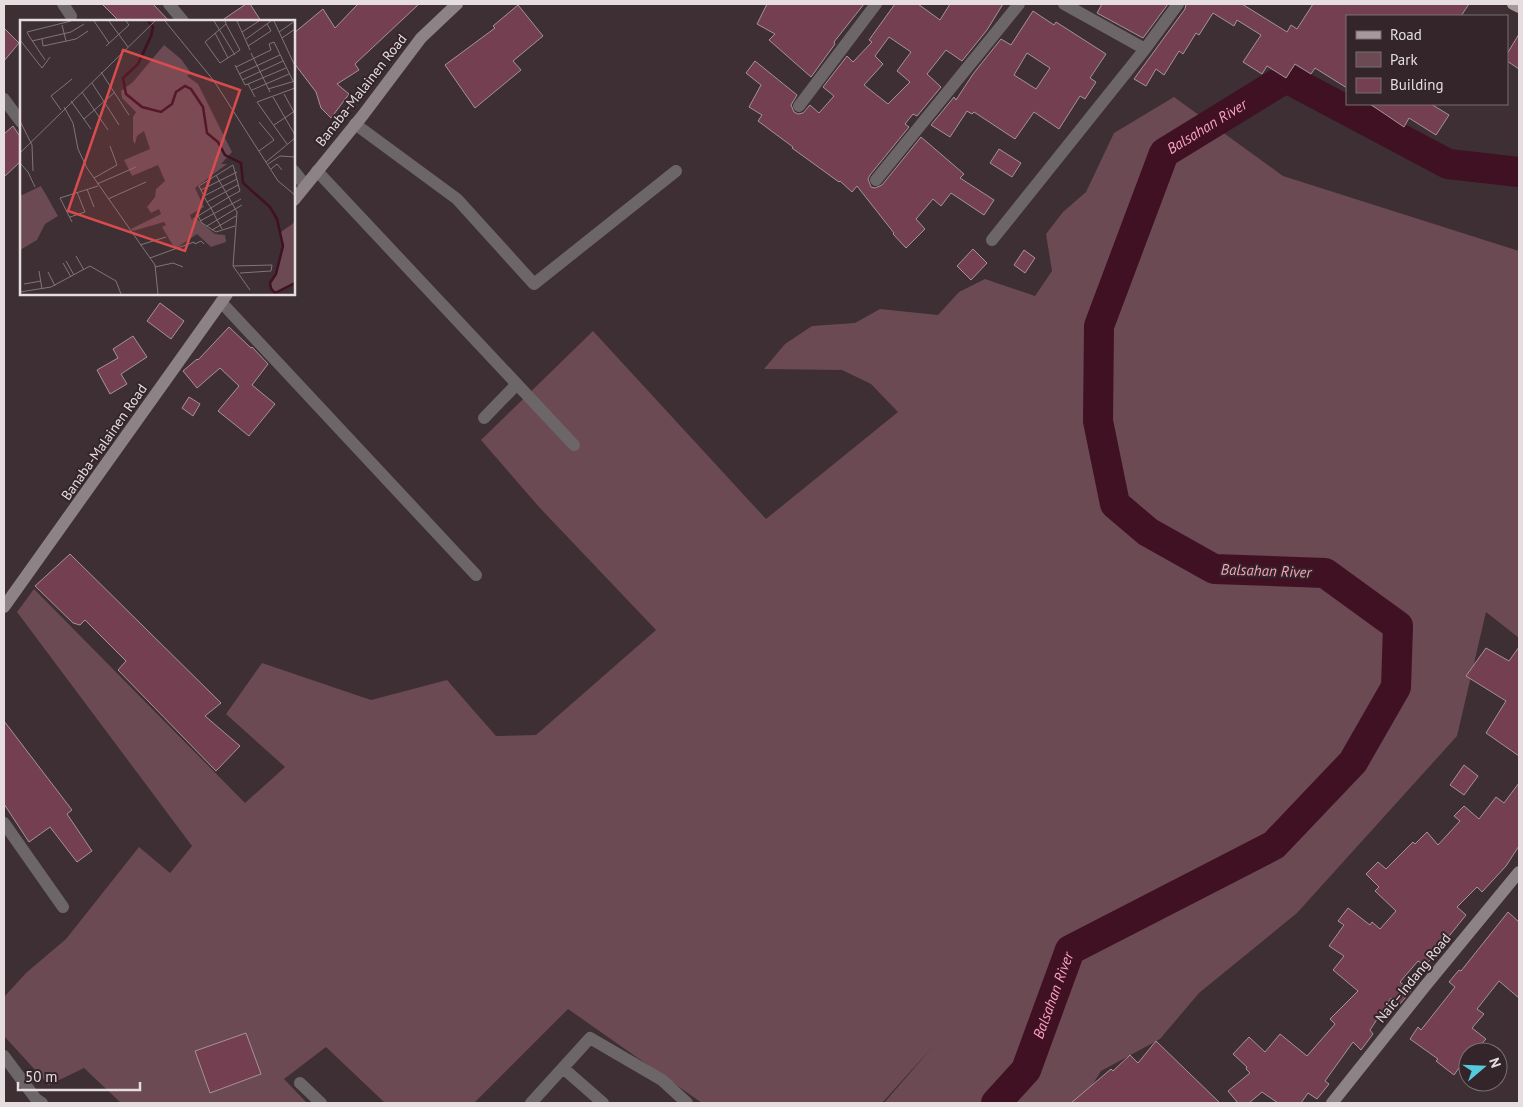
<svg xmlns="http://www.w3.org/2000/svg" width="1523" height="1107" viewBox="0 0 1523 1107" font-family="'PT Sans',sans-serif">
  <style>
    .green { fill: #6b4a54 }
    .lines { fill: none; stroke-linecap: round; stroke-linejoin: round }
    .river { stroke: #401023; stroke-width: 30 }
    .building { fill: #744051; stroke: #a49398; fill-rule: evenodd }
    .street { stroke: #6d6668; stroke-width: 12 }
    .secondary { stroke: #8d8285; stroke-width: 12 }
    .primary { stroke: #a6979b; stroke-width: 12 }
    .labels { text-anchor: middle; stroke-width: 4; stroke-linejoin: round; paint-order: stroke }
    .street-label { font-size: 14px; fill: #e6dddf; stroke: #332529 }
    .water-label { font-size: 15px; font-style: italic; fill: #f8a2bc; stroke: #332529 }
    .inset-river { fill: none; stroke: #401023; stroke-width: 2.5 }
    .inset-road { fill: none; stroke: #817578; stroke-width: 1 }
    .view { fill: #d94c4d; fill-opacity: 0.15; stroke: #d94c4d; stroke-width: 2.5 }
    .inset-edge { fill: none; stroke: #e6dddf; stroke-width: 2.5 }
  </style>
  <rect width="100%" height="100%" fill="#3d2f33"/>
  <!-- green -->
  <path class="green" d="M1174 97 1283 176 1519 251V638L1486 612 1457 736 1297 913 1199 993 1160 1039 1101 1071 1081 1103H884L934 1045 882 1103H702L568 1009 474 1103H385L326 1047 284 1079 307 1103H121L84 1068 49 1085 4 1036V997L26 973 66 939 139 847 170 873 192 846 17 612 34 589 245 803 285 767 226 714 262 663 371 700 447 680 496 736 536 735 656 630 539 507 481 440 593 331 766 519 898 412 871 384 842 370 764 369 785 344 812 326 855 323 880 309 938 315 959 292 985 279 1035 296 1052 271 1046 234 1063 212 1086 192 1114 133Z"/>
  <g class="lines">
    <!-- river -->
    <path class="river" id="s1" d="M996 1103 1026 1070 1070 950 1274 845 1353 762 1396 687 1398 626 1325 573 1214 569 1148 532 1115 504 1098 421 1099 326 1164 153 1286 78 1448 164 1519 172"/>
  </g>
  <!-- building -->
  <path class="building" d="M102 4H153L169 21H119Z
    M246 4H250L261 21H221Z
    M358 4H419L355 64 359 70 337 84 349 94 331 118 321 108 316 92 294 63V33L323 9 335 28Z
    M767 4H864L834 42 835 44 811 77 769 40 775 34 757 24Z
    M895 4H918L940 20 950 4H1003L987 30 962 61 946 50 927 74 941 87 917 116 913 114 905 124 909 127 870 175 868 179 871 187 875 188 882 185 921 137 964 174 960 178 994 200 984 215 951 193 941 206 933 199 916 219 925 229 906 248 893 234 894 233 857 186 852 192 840 181 839 182 792 148 793 147 758 121 762 115 749 107 761 85 746 73 755 61 797 95 791 105 794 112 798 114 803 113 810 105 819 113 834 96 823 87 847 56 853 62 872 42 869 40ZM889 37 911 52 897 71 910 82 888 104 864 85 883 64 875 56Z
    M1102 4H1168L1143 38 1097 13Z
    M1186 4H1242L1287 32 1291 25 1297 29 1313 4H1469L1461 16H1347V88L1315 68 1311 74 1295 64 1286 78 1267 66 1262 74 1243 62 1261 35 1237 20 1234 26 1213 13 1199 35 1196 33 1183 54 1179 51 1164 75 1156 69 1146 86 1134 79 1185 9Z
    M518 5 543 36 513 61 521 70 475 108 445 65 495 28 493 26Z
    M1033 11 1054 25 1056 22 1106 54 1090 78 1096 82 1085 99 1080 96 1059 129 1034 112 1015 139 974 112 972 114 967 111 950 137 931 125 954 97 956 100 973 74 1001 39 1011 45ZM1027 53 1050 68 1036 89 1014 75Z
    M4 28 19 43 4 61Z
    M1519 34V69L1507 61V54Z
    M1370 104H1431L1449 115 1436 135 1409 118 1404 127Z
    M13 126 21 138V161L4 177V134Z
    M999 149 1021 163 1012 177 990 163Z
    M973 249 987 263 971 280 957 266Z
    M1024 250 1035 258 1025 273 1014 265Z
    M160 303 184 321 171 339 147 321Z
    M229 327 251 348 252 347 268 364 252 385 275 404 249 436 218 411 239 386 220 368 197 388 183 371 197 359 198 360Z
    M133 336 147 357 121 374 127 384 110 394 97 370 118 358 113 349Z
    M189 397 200 404 193 416 182 408Z
    M70 554 221 703 205 716 240 746 216 771 118 670 126 661 85 620 80 625 73 623 35 586Z
    M1519 647V756L1486 733 1506 701 1466 676 1486 648 1509 661Z
    M4 721 72 810 67 814 92 851 77 862 50 827 29 842 4 804Z
    M1464 765 1478 776 1464 795 1450 785Z
    M1519 783V846L1506 866 1482 892 1477 887 1457 907 1466 915 1425 966 1418 961 1400 982 1411 991 1399 1005 1391 998 1370 1030 1373 1034 1361 1050 1353 1042 1325 1081 1329 1084 1317 1099 1308 1093 1301 1103H1278L1262 1092 1249 1103H1238L1228 1091 1250 1073 1246 1069 1247 1067 1233 1054 1249 1037 1265 1052 1280 1034 1307 1056 1335 1024 1330 1019 1358 991 1333 970 1344 956 1329 946 1344 925 1338 921 1348 908 1370 925 1372 922 1380 929 1396 911 1375 891 1379 887 1366 874 1378 862 1386 869 1413 842 1415 844 1427 832 1438 845 1460 821 1454 816 1464 806 1479 819 1496 797 1504 803Z
    M1508 912 1519 922V998L1499 981 1477 1009 1484 1014 1472 1028 1486 1039 1475 1051 1472 1049 1470 1052H1468V1055L1454 1075 1436 1061 1438 1059 1410 1039 1418 1027 1421 1030 1455 987 1449 982 1459 970 1461 971Z
    M246 1033 261 1074 210 1093 195 1051Z
    M1156 1041 1220 1103H1071L1111 1069 1113 1071 1130 1055 1138 1063Z"/>
  <g class="lines">
    <!-- street -->
    <path class="street" d="M63 4 71 16
      M169 4 183 21
      M1064 4 1145 49
      M4 99 21 122
      M799 106 876 4
      M355 124 457 199 534 284 676 171
      M294 171 305 185
      M317 171 574 445
      M876 180 1019 4
      M992 240 1145 49 1178 4
      M221 302 476 575
      M484 418 517 384
      M4 823 63 907
      M4 1056 36 1099 42 1103
      M563 1068 603 1103
      M300 1083 321 1103
      M531 1103 590 1038 662 1080 687 1103"/>
    <!-- secondary -->
    <path class="secondary" d="M294 200 363 115 421 38 457 4
      M4 607 227 294
      M1332 1103 1426 985 1519 872"/>
    <!-- primary -->
    <path class="primary" d="M1513 4 1519 7"/>
  </g>
  <g class="labels">
    <!-- street labels -->
    <g class="street-label">
      <text transform="translate(361 90) rotate(-52)" y="5">Banaba-Malainen Road</text>
      <text transform="translate(104 442) rotate(-55)" y="5">Banaba-Malainen Road</text>
      <text transform="translate(1413 978) rotate(-51)" y="5">Naic–Indang Road</text>
    </g>
    <!-- water labels -->
    <g class="water-label">
      <text dy="5" stroke="none"><textPath href="#s1" startOffset="1399">Balsahan River</textPath></text>
      <text transform="translate(1266 571) rotate(2)" y="5">Balsahan River</text>
      <text dy="5" stroke="none"><textPath href="#s1" startOffset="124">Balsahan River</textPath></text>
    </g>
  </g>
  <!-- overview -->
  <g transform="translate(20 20)">
    <rect width="275" height="275" fill="#3d2f33"/>
    <path d="M144 25 161 39 171 53 167 56 178 64 212 132 201 144H207L175 168 184 187 170 195 172 200 176 198 195 214 205 215 206 222 191 227 177 214 155 229 142 207 146 205 144 202 113 211 111 209 141 194 139 189 131 193 127 187 135 177 136 169 145 161 138 145 112 156 104 140 130 129 124 111 117 116 115 124 113 121V97L116 92 102 78 101 71 113 62ZM21 166 38 196 25 204 17 220 0 230V176ZM275 202V263L255 273 250 263 256 254 263 226 261 212Z" fill="#6b4a54"/>
    <path class="inset-river" d="M128 1 133 7 131 16 118 44 103 58 106 74 122 87 141 92 152 84 156 72 165 66 171 69 183 87 187 113 198 122 205 135 221 143 223 163 250 187 257 199 263 226 256 254 250 263 251 269 255 273 275 263"/>
    <path class="inset-road" d="M74 1 89 23M89 1 108 27M145 1 194 61 258 161 275 175M194 1 215 35M205 1 206 4 220 30 200 43 185 22 206 4M217 1 230 30M254 1 275 46M42 5 46 21M222 12 239 1M259 12 275 1M195 13 208 38M9 16 7 12 51 1M9 16 25 40M262 18 275 9M22 19 23 26 56 19 68 11M226 19 251 1M0 20 22 48 30 37M12 21 51 12 64 4M86 26 109 5 106 1M228 26 251 11 247 4M231 33 250 72M215 45 225 65 228 64M216 47 251 30 249 24 254 22 273 61M81 52 109 95M219 54 260 35M222 60 263 41M72 63 99 105M248 69 275 61M232 70 269 54M62 72 88 110M264 74 275 94M235 77 228 64 266 48M253 77 275 115M51 81 71 109M44 87 53 103 58 129 67 148 135 245 138 274M41 90 31 76 52 59M64 99 95 72M0 101 12 125 13 151M254 105 275 91M267 124 237 82 275 68M239 131 254 120 239 102M0 133 135 1M246 142 275 118M0 143 8 152 15 167M248 144 260 136 275 137M251 149 257 144 262 150M196 155 217 192 213 246 230 270M74 158 97 145 90 126M77 164 116 147M67 169 74 187M181 170 217 152M184 176 217 159M88 179 126 162M187 182 218 165M178 196 182 203 196 212 215 206M50 197 65 192 57 172M173 199 178 196 191 188 209 177 220 171 213 145 179 166 187 182 191 188 197 200 200 205 202 209M180 201 221 179M52 202 40 178 78 166M187 206 222 185M192 210 216 196M120 225 146 217M56 236 64 250M130 238 174 222 175 224 181 221 184 224M46 241 54 255M43 243 51 257M213 246 252 245 251 251 220 253M135 247 153 243 163 247M19 251 22 269M28 252 35 266M4 264 21 261M0 272 31 267 70 246 96 261 101 274"/>
    <path class="view" d="M103 30 220 70 165 231 48 191Z"/>
    <rect width="275" height="275" class="inset-edge"/>
  </g>
  <!-- border -->
  <rect width="1523" height="1107" fill="none" stroke="#e6dddf" stroke-width="10"/>
  <!-- legend -->
  <rect x="1346" y="15" width="162" height="90" fill="#332529" stroke="#7b6f72"/>
  <rect x="1356" y="31" width="25" height="8" fill="#a6979b" stroke="#7b6f72"/>
  <text x="1390" y="40" font-size="15" fill="#e6dddf">Road</text>
  <rect x="1356" y="52" width="25" height="15" fill="#6b4a54" stroke="#7b6f72"/>
  <text x="1390" y="65" font-size="15" fill="#e6dddf">Park</text>
  <rect x="1356" y="78" width="25" height="15" fill="#744051" stroke="#7b6f72"/>
  <text x="1390" y="90" font-size="15" fill="#e6dddf">Building</text>
  <!-- north arrow -->
  <g transform="translate(1483 1067) rotate(71)"><circle r="24" fill="#332529" stroke="#7b6f72"/>
  <path d="M0-4L9 19L0 12L-9 19Z" fill="#54cadd"/>
  <text y="-8" font-size="14" font-weight="bold" text-anchor="middle" fill="#e6dddf">N</text>
  </g>
  <!-- scale -->
  <path d="M18 1082v8h122v-8" fill="none" stroke="#e6dddf" stroke-width="2.5"/>
  <text x="25" y="1082" font-size="15" fill="#e6dddf" stroke="#332529" stroke-width="4" paint-order="stroke">50 m</text>
</svg>
